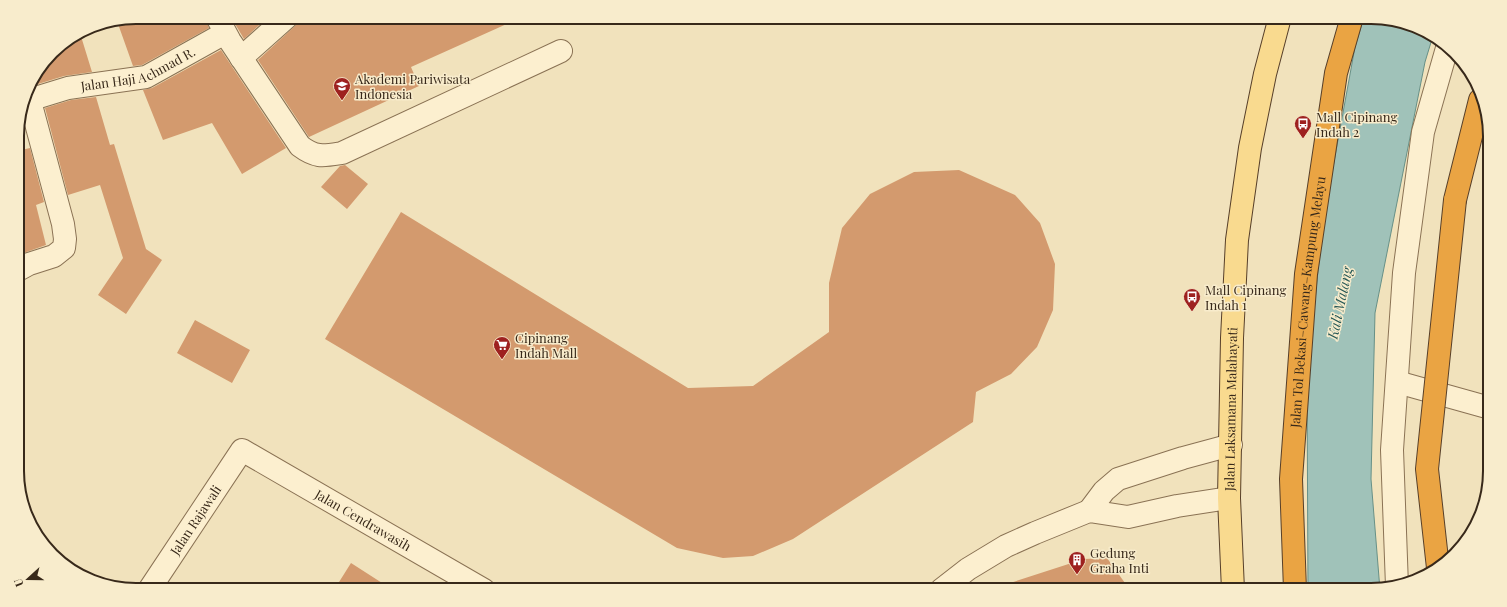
<svg xmlns="http://www.w3.org/2000/svg" width="1507" height="607" viewBox="0 0 1507 607" font-family="'Playfair Display',serif">
  <style>
    .water { fill: #a0c2b9; stroke: #679087 }
    .building { fill: #d39a6e }
    .lines { fill: none; stroke-linecap: round; stroke-linejoin: round }
    .street-casing { stroke: #8a7254; stroke-width: 24 }
    .primary-casing { stroke: #573f29; stroke-width: 24 }
    .highway-casing { stroke: #573f29; stroke-width: 24 }
    .street { stroke: #fcefcf; stroke-width: 22 }
    .primary { stroke: #f9da8f; stroke-width: 22 }
    .highway { stroke: #eaa443; stroke-width: 22 }
    .highway-bridge-casing { stroke: #573f29; stroke-width: 24; stroke-linecap: butt }
    .highway-bridge { stroke: #eaa443; stroke-width: 22 }
    .labels { text-anchor: middle; stroke-width: 3; stroke-linejoin: round; paint-order: stroke }
    .street-label { font-size: 13px; fill: #38291a; stroke: #f8eccc }
    .poi-label { font-size: 13px; fill: #38291a; stroke: #f8eccc; text-anchor: start }
    .water-label { font-size: 14px; font-style: italic; fill: #285957; stroke: #f8eccc }
    .rim { fill: none; stroke: #38291a; stroke-width: 2 }
  </style>
  <rect width="100%" height="100%" fill="#f1e2bc"/>
  <!-- water -->
  <path class="water" d="M1364 17 1410 23 1432 39 1425 62 1375 313 1371 479 1380 590H1308L1307 379 1323 222 1355 47Z"/>
  <!-- building -->
  <path class="building" d="M136 17H205L209 28 142 65 133 66 117 21Z
    M231 17H268L244 39Z
    M299 17H522L411 67 419 86 309 137 258 60 295 26 299 21Z
    M80 33 92 72 64 76 38 84 33 79 57 47Z
    M221 50 286 148 242 174 212 123 163 140 143 90 152 88Z
    M96 97 110 145 114 144 146 249 162 260 126 314 98 295 123 258 100 185 68 195 45 108 71 100Z
    M30 148 44 202 36 205 46 245 18 255 17 151Z
    M345 165 368 184 347 209 321 187 340 166Z
    M959 170 1015 195 1040 223 1055 264 1053 310 1037 347 1011 374 976 392 973 422 793 539 753 556 723 558 677 548 325 339 401 212 688 388 753 386 829 332V283L842 228 870 194 914 172Z
    M195 320 250 350 232 383 177 353Z
    M1107 558 1130 590H1004V585L1084 559Z
    M351 563 393 590H334Z"/>
  <g class="lines">
    <defs>
      <g id="street">
        <path d="M217 17 230 41 300 146C316 158 323 156 342 153L561 51"/>
        <path d="M241 58 287 17"/>
        <path id="s1" d="M29 100 68 88 146 77 225 33"/>
        <path d="M18 270 29 264 54 256 64 248 65 239 63 224 27 90"/>
        <path d="M1397 382 1490 408"/>
        <path d="M1089 511 1104 491 1118 479 1183 458 1231 445"/>
        <path d="M1397 586 1392 450 1404 273 1423 132 1447 48"/>
        <path id="s2" d="M149 590 242 450 484 590"/>
        <path d="M941 590 968 569 1006 546 1035 533 1089 511 1128 517 1177 506 1229 498"/>
      </g>
      <g id="primary">
        <path id="s3" d="M1233 590 1229 498 1232 338 1237 240 1250 148 1265 74 1280 17"/>
      </g>
      <g id="highway">
        <path d="M1455 200 1480 100"/>
        <path id="s4" d="M1295 590 1291 479 1306 274 1336 73 1352 17"/>
      </g>
    </defs>
    <!-- street casing -->
    <use href="#street" class="street-casing"/>
    <!-- primary casing -->
    <use href="#primary" class="primary-casing"/>
    <!-- highway casing -->
    <use href="#highway" class="highway-casing"/>
    <!-- street -->
    <use href="#street" class="street"/>
    <!-- primary -->
    <use href="#primary" class="primary"/>
    <!-- highway -->
    <use href="#highway" class="highway"/>
    <defs>
      <path id="highway-bridge" d="M1438 568 1427 469 1455 200"/>
    </defs>
    <!-- highway-bridge casing -->
    <use href="#highway-bridge" class="highway-bridge-casing"/>
    <!-- highway-bridge -->
    <use href="#highway-bridge" class="highway-bridge"/>
  </g>
  <!-- icons -->
  <defs>
    <symbol id="university-pin" viewBox="-11 -11 22 30"><path d="M0 17L-7.5 6A9.5 9.5 0 1 1 7.5 6Z" fill="#9e211f" stroke="#f8eccc"/><path d="M0-5L7-2L0 1L-7-2ZM-4 1L0 2.5L4 1V4Q0 6-4 4Z" fill="#fff"/></symbol>
    <symbol id="bus-pin" viewBox="-11 -11 22 30"><path d="M0 17L-7.5 6A9.5 9.5 0 1 1 7.5 6Z" fill="#9e211f" stroke="#f8eccc"/><path d="M-5-6H5V4H4V6H2V4H-2V6H-4V4H-5ZM-3.5-4V0h7V-4ZM-3.5 1.2v1.5H-2V1.2ZM2 1.2v1.5H3.5V1.2Z" fill="#fff"/></symbol>
    <symbol id="supermarket-pin" viewBox="-11 -11 22 30"><path d="M0 17L-7.5 6A9.5 9.5 0 1 1 7.5 6Z" fill="#9e211f" stroke="#f8eccc"/><path d="M-6-5.5h2.5l.6 2H6L4.5 2H-2.5L-4.4-4H-6ZM-1.5 3.2a1.3 1.3 0 1 0 .1 0ZM3 3.2a1.3 1.3 0 1 0 .1 0Z" fill="#fff"/></symbol>
    <symbol id="building-pin" viewBox="-11 -11 22 30"><path d="M0 17L-7.5 6A9.5 9.5 0 1 1 7.5 6Z" fill="#9e211f" stroke="#f8eccc"/><path d="M-4-6H4V6H1V3H-1V6H-4ZM-2.5-4.3h1.7v1.8h-1.7ZM.8-4.3h1.7v1.8H.8ZM-2.5-1h1.7V.8h-1.7ZM.8-1h1.7V.8H.8Z" fill="#fff"/></symbol>
  </defs>
  <g fill-rule="evenodd">
    <use href="#university-pin" x="332" y="76" width="20" height="27"/>
    <use href="#bus-pin" x="1293" y="114" width="20" height="27"/>
    <use href="#bus-pin" x="1182" y="287" width="20" height="27"/>
    <use href="#supermarket-pin" x="492" y="335" width="20" height="27"/>
    <use href="#building-pin" x="1067" y="550" width="20" height="27"/>
  </g>
  <g class="labels">
    <!-- street labels -->
    <g class="street-label">
      <text dy="5" stroke="none"><textPath href="#s1" startOffset="114">Jalan Haji Achmad R.</textPath></text>
      <text dy="5" stroke="none"><textPath href="#s4" startOffset="289">Jalan Tol Bekasi–Cawang–Kampung Melayu</textPath></text>
      <text dy="5" stroke="none"><textPath href="#s3" startOffset="181">Jalan Laksamana Malahayati</textPath></text>
      <text dy="5" stroke="none"><textPath href="#s2" startOffset="84">Jalan Rajawali</textPath></text>
      <text dy="5" stroke="none"><textPath href="#s2" startOffset="308">Jalan Cendrawasih</textPath></text>
    </g>
    <!-- poi labels -->
    <g class="poi-label">
      <text x="355" y="84">Akademi Pariwisata<tspan x="355" dy="15">Indonesia</tspan></text>
      <text x="1316" y="122">Mall Cipinang<tspan x="1316" dy="15">Indah 2</tspan></text>
      <text x="1205" y="295">Mall Cipinang<tspan x="1205" dy="15">Indah 1</tspan></text>
      <text x="515" y="343">Cipinang<tspan x="515" dy="15">Indah Mall</tspan></text>
      <text x="1090" y="558">Gedung<tspan x="1090" dy="15">Graha Inti</tspan></text>
    </g>
    <!-- water labels -->
    <g class="water-label">
      <text transform="translate(1340 303) rotate(-78)" y="5">Kali Malang</text>
    </g>
  </g>
  <!-- crop -->
  <path d="M0 0H1507V607H0ZM136 24H1371A112 112 0 0 1 1483 136V471A112 112 0 0 1 1371 583H136A112 112 0 0 1 24 471V136A112 112 0 0 1 136 24Z" fill="#f8eccc" fill-rule="evenodd"/>
  <path class="rim" d="M136 24H1371A112 112 0 0 1 1483 136V471A112 112 0 0 1 1371 583H136A112 112 0 0 1 24 471V136A112 112 0 0 1 136 24Z"/>
  <!-- north arrow -->
  <g transform="translate(28 579) rotate(249)" stroke="#f8eccc" stroke-width="3" paint-order="stroke">
  <path d="M0-3L7 15L0 10L-7 15Z" fill="#38291a"/>
  <text y="-6" font-size="11" font-weight="bold" text-anchor="middle" fill="#38291a">U</text>
  </g>
</svg>
